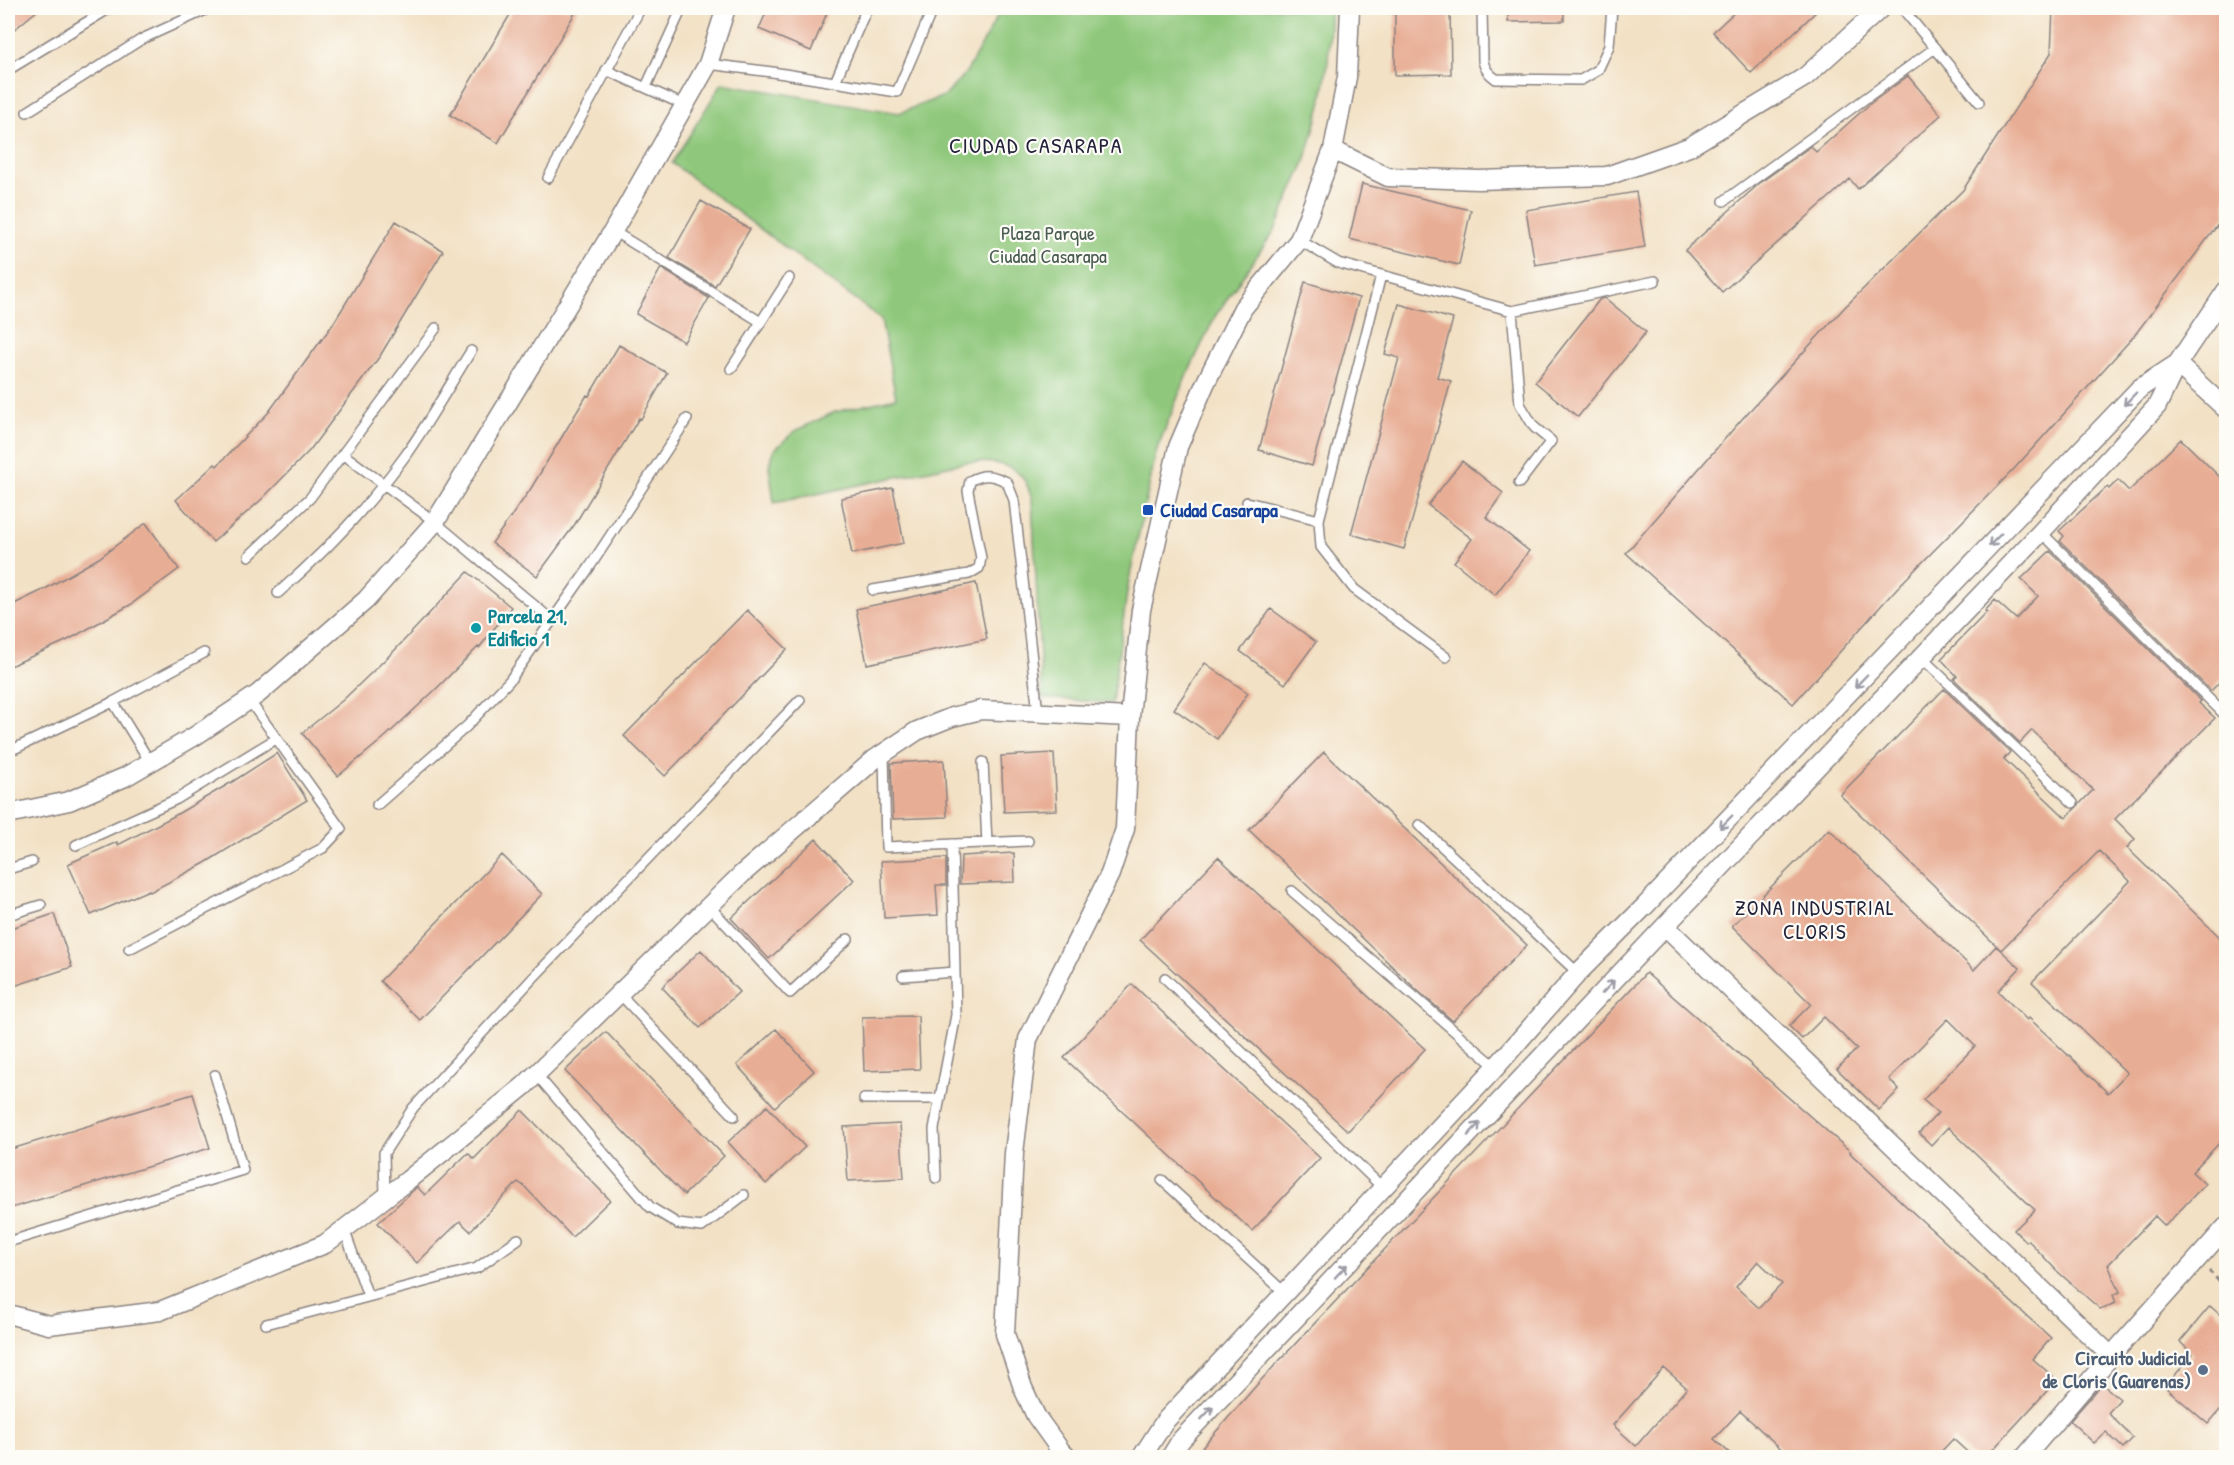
<svg xmlns="http://www.w3.org/2000/svg" width="2234" height="1465" viewBox="0 0 2234 1465" font-family="'Patrick Hand',sans-serif">
  <style>
    .green { fill: #8fc87b; stroke: #58755b; stroke-width: 1.5 }
    .building { fill: #e8ae95; fill-rule: evenodd }
    .lines { fill: none; stroke-linecap: round; stroke-linejoin: round }
    .lane-casing { stroke: #8a8280; stroke-width: 12 }
    .street-casing { stroke: #8a8280; stroke-width: 21 }
    .path { stroke: #8a8280; stroke-width: 3; stroke-dasharray: 4.5 4.5; stroke-linecap: butt }
    .lane { stroke: #fff; stroke-width: 9 }
    .street { stroke: #fff; stroke-width: 18 }
    .oneway { stroke: #9c9ca7 }
    .transit-dot { fill: #1a4fb4; stroke: #fdfcf7; stroke-width: 2 }
    .culture-dot { fill: #0f9aa8; stroke: #fdfcf7; stroke-width: 2 }
    .service-dot { fill: #5c6f8a; stroke: #fdfcf7; stroke-width: 2 }
    .labels { text-anchor: middle; stroke-width: 4.5; stroke-linejoin: round; paint-order: stroke }
    .park-label { font-size: 20px; fill: #485c51; stroke: #fdfcf7 }
    .transit-label { font-size: 20px; font-weight: bold; fill: #164399; stroke: #fdfcf7; text-anchor: start }
    .culture-label { font-size: 20px; font-weight: bold; fill: #0d838f; stroke: #fdfcf7; text-anchor: start }
    .service-label { font-size: 20px; font-weight: bold; fill: #4e5e75; stroke: #fdfcf7; text-anchor: end }
    .neighbourhood-label { font-size: 21px; letter-spacing: 1.5px; fill: #22223b; stroke: #fdfcf7 }
    .quarter-label { font-size: 22px; letter-spacing: 1.5px; fill: #22223b; stroke: #fdfcf7 }
  </style>
  <rect width="100%" height="100%" fill="#fdfcf7"/>
  <filter id="ink" filterUnits="userSpaceOnUse"><feTurbulence type="fractalNoise" baseFrequency=".0167" numOctaves="2"/><feDisplacementMap in="SourceGraphic" scale="12" xChannelSelector="R" yChannelSelector="G"/><feConvolveMatrix kernelMatrix="1 2 1 2 8 2 1 2 1" color-interpolation-filters="sRGB"/></filter>
  <filter id="wash" filterUnits="userSpaceOnUse"><feTurbulence type="fractalNoise" baseFrequency=".008" numOctaves="4" result="noise"/><feDisplacementMap in="SourceGraphic" scale="24" xChannelSelector="R" yChannelSelector="G"/><feGaussianBlur stdDeviation="1.35" result="paint"/><feColorMatrix in="noise" values="0 0 0 0 0 0 0 0 0 0 0 0 0 0 0 0 0 1.4 0 .05"/><feComposite in="paint" operator="in"/></filter>
  <g filter="url(#wash)">
    <rect width="100%" height="100%" fill="#f2e1c5"/>
    <!-- green -->
    <path class="green" d="M1002 8H1331L1328 61 1321 105 1305 162 1275 230 1216 315 1186 377 1157 449 1128 585 1112 703 1042 698 1032 500C1030 494 1028 486 1025 481 1013 461 986 462 967 462L774 503 769 466 774 450 795 431 835 412 896 398 881 319 672 163 722 83 899 113 946 95 967 71Z"/>
    <g id="blocks">
      <!-- building -->
      <path class="building" d="M8 8H40L8 35Z
        M514 8H578L498 143 450 115Z
        M768 8H829L811 51 759 29Z
        M1395 8H1450L1451 74 1395 75Z
        M1508 8H1564V21L1508 22Z
        M1739 8H1820L1751 73 1713 32Z
        M2053 8H2226V214L2134 336 2014 469 1897 588 1793 704 1626 553 1742 419 1844 308 1963 190 2051 53Z
        M1908 76 1941 115 1858 189 1850 179 1722 292 1685 250 1761 182 1811 146 1816 152 1871 103Z
        M1362 184 1471 210 1459 265 1349 239Z
        M1636 192 1645 247 1535 265 1526 210Z
        M701 201 750 229 715 286 669 258Z
        M396 221 443 251 380 356 310 450 261 500 213 542 176 500 215 464 217 466 268 413 333 324Z
        M661 268 709 298 684 342 636 314Z
        M1305 282 1359 298 1312 466 1259 450Z
        M1605 298 1646 332 1578 417 1535 382 1600 299Z
        M1399 304 1453 319 1437 377 1451 381 1404 549 1351 534 1399 358 1385 354Z
        M619 345 667 373 641 419 639 418 575 524 537 576 492 543 530 490 587 395 589 396Z
        M2181 439 2226 483V675L2211 691 2060 541 2064 536 2059 531 2107 487 2109 489 2118 480 2129 491Z
        M1462 461 1503 493 1486 517 1529 551 1495 595 1454 562 1472 539 1428 505Z
        M893 488 904 543 852 554 841 498Z
        M146 523 179 569 130 605 68 640 8 667V607L45 589 99 558Z
        M2050 551 2201 701 2199 703 2215 718 2115 819 2135 839 2127 848 2226 943V1136L2192 1172 2205 1184 2165 1226 2155 1216 2108 1265 2120 1292 2113 1295 2116 1303 2100 1309 2057 1271 2028 1240 2026 1242 2014 1230 2035 1210 1948 1127 1931 1145 1919 1133 1938 1113 1923 1100 1975 1046 1948 1019 1889 1079 1899 1090 1879 1110 1837 1069 1857 1049 1824 1017 1802 1039 1789 1026 1811 1004 1732 926 1829 829 1974 970 1996 946 2020 968 1998 991 2027 1020 2029 1018 2108 1093 2127 1073 2032 982 2130 881 2099 851 2001 950 1840 795 1944 689 2010 752 2004 759 2066 818 2093 790 2032 730 2020 743 1954 679 1957 676 1941 659 1987 612 1985 611 1995 600 2016 619 2038 596 2021 579Z
        M468 572 511 607 479 648 478 647 434 691 385 737 338 776 302 733 343 700 395 650Z
        M976 583 987 639 867 664 856 609Z
        M1271 609 1316 642 1285 684 1240 651Z
        M747 610 787 649 665 776 624 736Z
        M1205 663 1248 693 1217 739 1174 709Z
        M1324 752 1527 945 1453 1021 1417 990 1249 830Z
        M277 753 307 800 205 863 150 892 149 890 91 915 68 864 117 842 118 845 174 816 232 782Z
        M1054 753 1057 810 1004 812 1001 756Z
        M944 760 947 817 893 819 891 763Z
        M816 839 854 880 769 959 731 918Z
        M1014 853 1015 882 960 884 961 856Z
        M502 855 542 894 420 1020 380 981Z
        M1218 857 1425 1049 1348 1131 1140 940Z
        M946 858V885H936L938 915 884 918 881 861Z
        M54 914 72 967 8 988V929Z
        M701 950 739 992 700 1028 662 987Z
        M1646 973 1851 1152 1850 1153 1907 1207 2051 1338 2033 1359 2057 1380 1985 1458H1974L1953 1439 1935 1458H1791L1740 1411 1714 1439 1735 1458H1193L1262 1379ZM1758 1261 1782 1284 1759 1308 1736 1287ZM1664 1368 1687 1388 1636 1446 1613 1425Z
        M1132 984 1320 1158 1252 1231 1064 1058Z
        M918 1016 920 1069 864 1071 862 1017Z
        M776 1029 814 1071 775 1107 737 1065Z
        M606 1032 724 1156 684 1195 565 1071Z
        M193 1094 210 1148 8 1209V1150Z
        M767 1106 805 1147 766 1184 728 1142Z
        M522 1110 610 1200 572 1237 525 1187 518 1182 470 1231 460 1221 417 1263 378 1223 417 1187 425 1195 468 1153 474 1159Z
        M900 1124 904 1178 848 1181 844 1127Z
        M2210 1306 2226 1320V1403L2208 1424 2165 1387 2193 1354 2180 1342Z
        M2102 1384 2120 1399 2108 1413 2133 1438 2123 1448 2106 1432 2094 1443 2070 1421Z"/>
    </g>
  </g>
  <g filter="url(#ink)">
    <use href="#blocks" fill-opacity="0" stroke="#8a8280" stroke-width="1.5"/>
    <g class="lines">
      <defs>
        <path id="lane" d="M1482 8 1483 61C1485 70 1489 74 1496 79L1581 80 1598 70 1609 46 1612 8
          M1902 8 1979 102
          M708 64 772 72 897 92 933 8
          M8 70 110 8
          M606 70 684 105
          M835 82 867 8
          M646 87 682 8
          M27 112 142 39 210 8
          M548 178 638 13
          M1724 201 1935 48
          M613 231 761 322
          M1299 240 1338 263 1512 311 1655 281
          M1381 275 1319 520 1321 547 1354 589 1446 657
          M1512 311 1520 404 1534 427 1551 441 1519 483
          M731 369 789 278
          M343 454 435 522 553 621
          M1247 502 1319 520
          M2041 532 2226 716
          M249 556 310 498 436 328
          M873 590 969 574 979 568 981 558 968 491 970 481C984 473 993 475 1007 482L1014 500 1038 713
          M278 593C325 552 369 506 405 456 429 422 449 386 471 351
          M1920 656 2073 803
          M113 702 150 762
          M16 748 113 702 204 653
          M884 753 886 847 1028 841
          M983 762 987 843
          M377 805 467 726 510 680 589 568 687 419
          M1419 825 1578 973
          M76 845 177 799 277 738
          M8 869 32 862
          M1292 891 1496 1067
          M709 906 790 993 848 939
          M8 915 41 905
          M129 949 323 848 341 829 249 700
          M903 976 955 972
          M1165 978 1383 1188
          M619 993 734 1116
          M536 1074 650 1207 678 1224 702 1227 744 1195
          M864 1099H940
          M936 1178 934 1129 956 1015 952 844
          M1162 1180 1284 1292
          M385 1197 384 1153 413 1108 532 979 800 700
          M344 1229 368 1296
          M8 1242 243 1170 215 1075
          M266 1324 477 1268 518 1239"/>
        <path id="street" d="M1333 150 1388 177 1479 180 1607 176 1689 147 1805 77 1881 8
          M2177 364 2226 409
          M8 814 69 801 125 777 195 736 258 694 366 600 435 522 613 231 708 64 726 8
          M1665 926 2111 1356
          M8 1314 49 1325 160 1311 325 1244 408 1180 524 1086 742 874 875 759 917 731 952 717 981 710 1130 717
          M1068 1458 1061 1451 1036 1416 1023 1388 1005 1334 1014 1153 1028 1039 1110 874 1125 829 1130 717 1141 610 1178 447 1205 384 1243 308 1299 240 1333 150 1347 77 1350 8
          M1141 1458 1165 1421 1496 1067 1578 973 1645 906 2140 388 2175 365
          M1170 1458 1181 1440 1665 926 2041 532 2157 406 2177 364 2226 291
          M2024 1458 2111 1356 2226 1227"/>
      </defs>
      <!-- lane casing -->
      <use href="#lane" class="lane-casing"/>
      <!-- street casing -->
      <use href="#street" class="street-casing"/>
      <!-- path -->
      <path class="path" d="M2209 1271 2226 1288"/>
      <!-- lane -->
      <use href="#lane" class="lane"/>
      <!-- street -->
      <use href="#street" class="street"/>
    </g>
    <!-- one-way arrows -->
    <defs><path id="oneway-shaft" d="M-6 0H5M1.5-3L5.5 0L1.5 3" fill="none" stroke-width="1.6" stroke-linecap="round" stroke-linejoin="round" transform="scale(1.5)"/></defs>
    <g class="oneway">
      <use href="#oneway-shaft" transform="translate(2130 399) rotate(134)"/>
      <use href="#oneway-shaft" transform="translate(1995 540) rotate(134)"/>
      <use href="#oneway-shaft" transform="translate(1861 681) rotate(134)"/>
      <use href="#oneway-shaft" transform="translate(1726 822) rotate(134)"/>
      <use href="#oneway-shaft" transform="translate(1608 987) rotate(-47)"/>
      <use href="#oneway-shaft" transform="translate(1474 1129) rotate(-47)"/>
      <use href="#oneway-shaft" transform="translate(1341 1271) rotate(-47)"/>
      <use href="#oneway-shaft" transform="translate(1207 1413) rotate(-47)"/>
    </g>
  </g>
  <!-- markers -->
  <rect class="transit-dot" x="1142" y="504" width="12" height="12" rx="3"/>
  <circle class="culture-dot" cx="476" cy="628" r="6"/>
  <circle class="service-dot" cx="2203" cy="1370" r="6"/>
  <g class="labels">
    <!-- park labels -->
    <g class="park-label">
      <text x="1048" y="240">Plaza Parque<tspan x="1048" dy="23">Ciudad Casarapa</tspan></text>
    </g>
    <!-- transit labels -->
    <g class="transit-label">
      <text x="1160" y="517">Ciudad Casarapa</text>
    </g>
    <!-- culture labels -->
    <g class="culture-label">
      <text x="488" y="623">Parcela 21,<tspan x="488" dy="23">Edificio 1</tspan></text>
    </g>
    <!-- service labels -->
    <g class="service-label">
      <text x="2191" y="1365">Circuito Judicial<tspan x="2191" dy="23">de Cloris (Guarenas)</tspan></text>
    </g>
    <!-- neighbourhood labels -->
    <g class="neighbourhood-label">
      <text x="1815" y="915">ZONA INDUSTRIAL<tspan x="1815" dy="24">CLORIS</tspan></text>
    </g>
    <!-- quarter labels -->
    <g class="quarter-label">
      <text x="1036" y="153">CIUDAD CASARAPA</text>
    </g>
  </g>
  <!-- margin -->
  <rect width="2234" height="1465" fill="none" stroke="#fdfcf7" stroke-width="30"/>
</svg>
